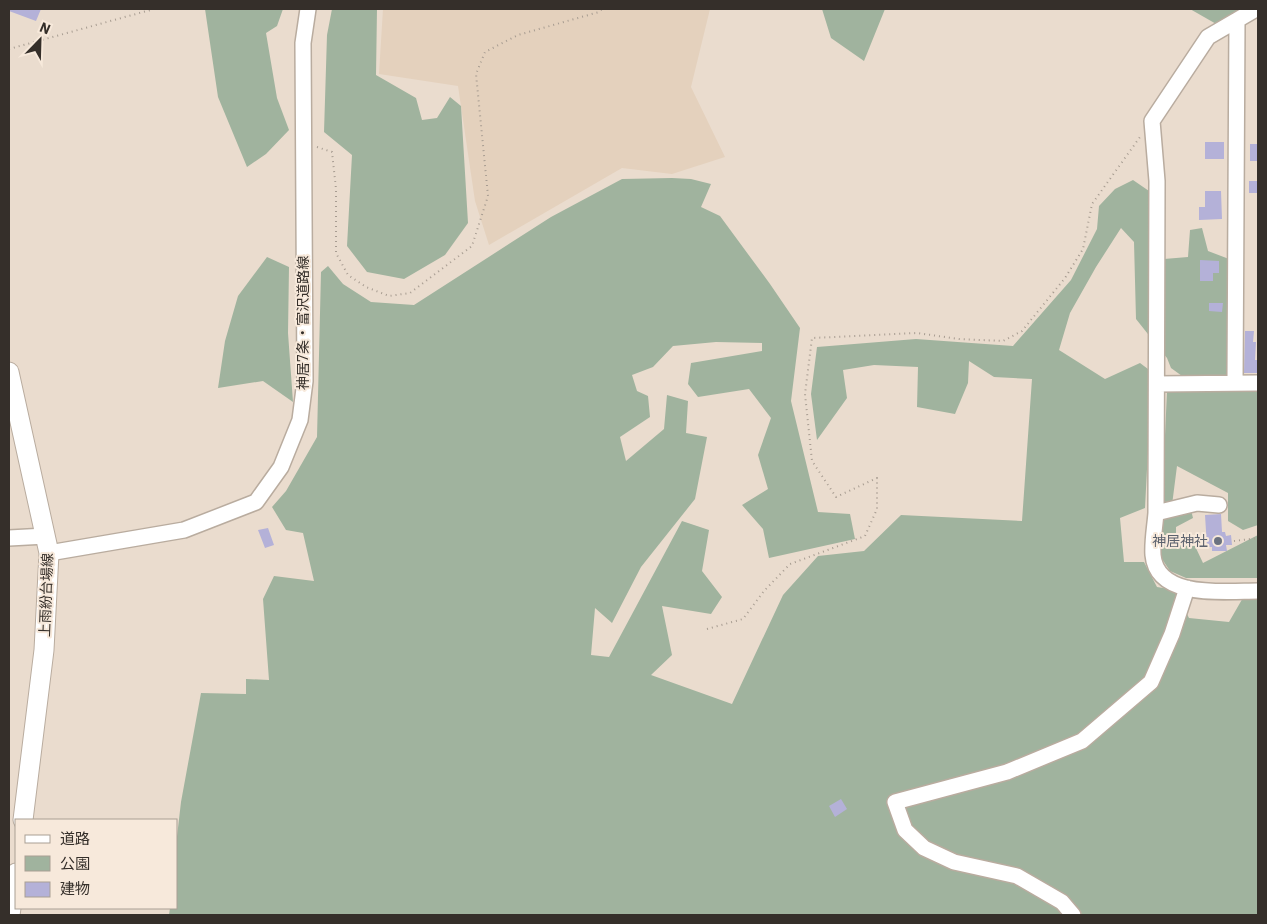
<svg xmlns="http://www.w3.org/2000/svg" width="1267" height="924" viewBox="0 0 1267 924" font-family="'IBM Plex Sans','Noto Sans JP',sans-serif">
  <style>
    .built { fill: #e4d1bd }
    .green { fill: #a0b39e }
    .building { fill: #b4b1d8 }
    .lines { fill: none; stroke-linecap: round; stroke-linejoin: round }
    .minor-casing { stroke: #b9ac9f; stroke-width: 18 }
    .major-casing { stroke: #b9ac9f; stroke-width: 21 }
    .path { stroke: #a79c91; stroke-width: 2; stroke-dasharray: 1 4; stroke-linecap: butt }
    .minor { stroke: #fff; stroke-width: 15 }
    .major { stroke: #fff; stroke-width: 19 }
    .worship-dot { fill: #6b7280; stroke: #f7e9db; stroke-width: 2 }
    .labels { text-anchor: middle; stroke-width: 4; stroke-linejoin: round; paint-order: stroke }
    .street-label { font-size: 14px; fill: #352f2a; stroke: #f7e9db }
    .worship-label { font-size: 14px; fill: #5b616d; stroke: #f7e9db; text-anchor: end }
  </style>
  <rect width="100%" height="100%" fill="#eadcce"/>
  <!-- built -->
  <path class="built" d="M383 9H710L691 87 725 157 672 174 622 168 489 245 475 201 458 86 379 74Z"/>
  <!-- green -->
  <path class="green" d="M205 9H283L277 26 266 33 277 98 289 130 266 154 247 167 218 97Z
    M332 9H377L376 75 416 98 422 120 437 118 450 97 461 106 468 223 445 255 404 279 367 272 347 246 352 155 324 132 327 35Z
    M822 9H885L864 61 831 38Z
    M1190 9H1240L1218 25Z
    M672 178 691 179 711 184 701 207 720 216 770 284 800 328 791 401 818 512 850 514 855 539 769 558 763 529 742 505 768 489 758 455 771 418 749 389 698 397 688 384 691 363 762 351V343L716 342 673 346 653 367 632 375 637 391 648 396 650 417 620 437 626 461 664 429 667 395 688 401 686 433 707 437 695 499 641 567 612 623 595 608 591 655 609 657 682 521 709 530 702 571 722 597 711 614 662 606 672 655 651 675 732 704 783 595 818 556 864 551 901 515 1022 521 1032 379 994 377 969 361 968 383 955 414 917 407 918 367 874 365 843 370 847 398 817 440 811 394 817 347 916 339 1013 346 1071 280 1097 229 1099 206 1115 189 1133 180 1149 191 1151 279 1165 281 1164 259 1188 257 1190 230 1202 228 1208 251 1229 259 1228 330 1229 374 1258 378V525L1243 530 1228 521V493L1177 466 1172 505 1162 502 1167 391 1200 389 1171 368 1167 358 1136 319 1134 242 1121 228 1096 267 1070 313 1059 350 1105 379 1140 363 1152 372 1145 508 1120 518 1124 562H1144L1157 587 1175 590 1189 618 1229 622 1244 596H1258V915H169L170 908H176V845L181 802 201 693 246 694V679L269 680 263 599 274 576 314 581 303 533 286 530 272 507 286 491 317 437 321 272 328 266 343 284 371 302 414 305 551 217 622 179Z
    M267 257 289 267 288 333 293 402 263 381 218 388 225 341 238 296Z
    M1191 510 1193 518 1176 527V545L1195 546 1203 563 1258 535V578H1186L1170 571 1160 556 1162 517Z"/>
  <!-- building -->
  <path class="building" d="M9 9H41L36 21 9 11Z
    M1205 142H1224V159H1205Z
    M1250 144H1258V161H1250Z
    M1249 181H1258V193H1249Z
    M1205 191H1221L1222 219 1199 220V207H1205Z
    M1200 260 1219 261V273H1213V281H1200Z
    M1209 303H1223L1222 312 1209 311Z
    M1245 331H1254L1253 342H1256L1255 360H1258V373H1244Z
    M1221 514 1222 532H1225L1226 536 1231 535 1232 545H1226L1227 551H1212V547H1207L1205 515Z
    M268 528 274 545 265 548 258 530Z
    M841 799 847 809 835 817 829 806Z"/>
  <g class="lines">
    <defs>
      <path id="minor" d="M1256 9 1208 37 1152 121 1157 181 1156 513C1155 526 1152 542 1153 555 1157 600 1227 591 1258 591
        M1235 383 1237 20
        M1157 384 1258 383
        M1156 513 1197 503 1219 505
        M9 538 46 536
        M49 553 184 530 256 502 281 467 300 420 305 381 303 43 308 9
        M1073 915 1062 902 1017 876 954 862 924 848 905 830 895 802 1007 772 1082 741 1151 682 1172 634 1187 588"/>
      <path id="major" d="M9 372 49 553 44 650 23 820
        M10 915 16 873"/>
    </defs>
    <!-- minor casing -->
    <use href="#minor" class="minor-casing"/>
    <!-- major casing -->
    <use href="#major" class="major-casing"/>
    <!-- path -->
    <path class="path" d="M9 49 154 9
      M317 147 332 152 336 189V253L348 275 366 287 389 296 410 293 472 246 488 196 476 74 485 52 518 35 599 12 602 9
      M1234 541 1258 538
      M707 629 743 619 764 591 790 564 865 536 877 509V478L836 497 812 461 805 394 812 338 917 333 959 339 1003 341 1022 331 1065 278 1083 249 1092 204 1140 137"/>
    <!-- minor -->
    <use href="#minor" class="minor"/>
    <!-- major -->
    <use href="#major" class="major"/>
  </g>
  <!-- markers -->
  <circle class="worship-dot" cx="1218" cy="541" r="5"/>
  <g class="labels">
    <!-- street labels -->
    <g class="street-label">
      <text transform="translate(303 323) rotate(-90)" y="5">神居7条・富沢道路線</text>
      <text transform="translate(46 595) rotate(-88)" y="5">上雨紛台場線</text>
    </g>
    <!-- worship labels -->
    <g class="worship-label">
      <text x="1208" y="546">神居神社</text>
    </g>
  </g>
  <!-- border -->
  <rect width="1267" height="924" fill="none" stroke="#352f2a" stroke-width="20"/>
  <!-- legend -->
  <rect x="15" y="819" width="162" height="90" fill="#f7e9db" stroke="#a99f94"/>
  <rect x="25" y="835" width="25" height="8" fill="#ffffff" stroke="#a99f94"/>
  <text x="60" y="844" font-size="15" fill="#352f2a">道路</text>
  <rect x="25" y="856" width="25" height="15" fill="#a0b39e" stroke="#a99f94"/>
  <text x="60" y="869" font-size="15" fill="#352f2a">公園</text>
  <rect x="25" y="882" width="25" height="15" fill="#b4b1d8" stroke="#a99f94"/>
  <text x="60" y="894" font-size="15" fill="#352f2a">建物</text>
  <!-- north arrow -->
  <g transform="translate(40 40) rotate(23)" stroke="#f7e9db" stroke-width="4" paint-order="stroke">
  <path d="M0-4L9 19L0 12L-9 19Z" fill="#352f2a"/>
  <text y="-8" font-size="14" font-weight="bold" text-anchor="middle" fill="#352f2a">N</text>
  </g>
</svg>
